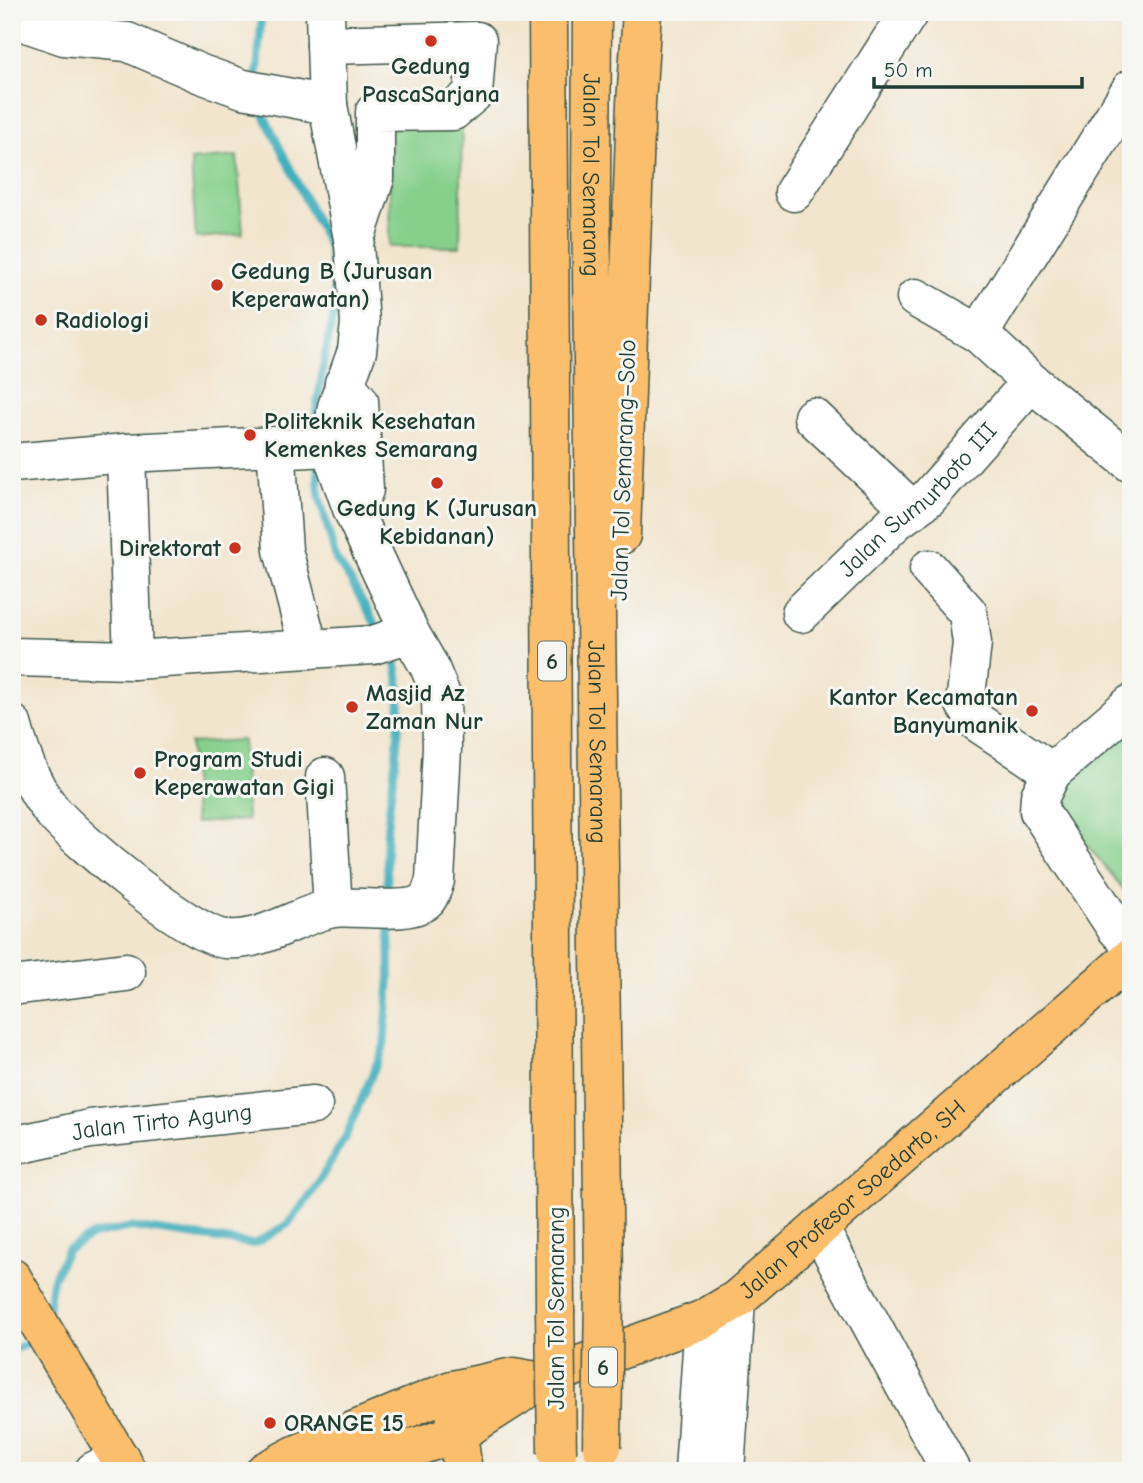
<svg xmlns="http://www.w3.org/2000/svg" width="1143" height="1483" viewBox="0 0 1143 1483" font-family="'Comic Neue',sans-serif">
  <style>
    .green { fill: #86d08c; stroke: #528660; stroke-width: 2 }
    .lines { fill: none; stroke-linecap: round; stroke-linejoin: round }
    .stream { stroke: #40aebd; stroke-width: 8 }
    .minor-casing { stroke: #3f564b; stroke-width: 41 }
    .major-casing { stroke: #3f564b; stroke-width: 41 }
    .highway-casing { stroke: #3f564b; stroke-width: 41 }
    .minor { stroke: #fff; stroke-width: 38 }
    .major { stroke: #fabe6d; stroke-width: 38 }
    .highway { stroke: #fabe6d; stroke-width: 38 }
    .highway-bridge-casing { stroke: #3f564b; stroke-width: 41; stroke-linecap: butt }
    .highway-bridge { stroke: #fabe6d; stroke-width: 38 }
    .poi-dot { fill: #c8321e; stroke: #f6f6f2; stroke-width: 2.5 }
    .labels { text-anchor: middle; stroke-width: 6; stroke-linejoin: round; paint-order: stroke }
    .shield { fill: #f6f6f2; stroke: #60746d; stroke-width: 2 }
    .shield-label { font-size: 23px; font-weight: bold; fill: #1f3d34 }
    .poi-label { font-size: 24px; font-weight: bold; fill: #1f3d34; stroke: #f6f6f2; text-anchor: start }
    .street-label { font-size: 24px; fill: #1f3d34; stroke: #f6f6f2 }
  </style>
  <rect width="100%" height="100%" fill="#f6f6f2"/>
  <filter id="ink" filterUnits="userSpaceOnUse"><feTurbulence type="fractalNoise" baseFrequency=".0143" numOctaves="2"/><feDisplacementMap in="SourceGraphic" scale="14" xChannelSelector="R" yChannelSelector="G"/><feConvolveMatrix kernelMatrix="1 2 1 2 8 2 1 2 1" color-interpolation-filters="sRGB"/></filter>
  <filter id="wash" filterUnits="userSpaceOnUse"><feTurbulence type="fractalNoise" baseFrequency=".00686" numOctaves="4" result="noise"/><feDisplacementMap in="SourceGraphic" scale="28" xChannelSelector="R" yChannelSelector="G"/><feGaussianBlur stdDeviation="1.57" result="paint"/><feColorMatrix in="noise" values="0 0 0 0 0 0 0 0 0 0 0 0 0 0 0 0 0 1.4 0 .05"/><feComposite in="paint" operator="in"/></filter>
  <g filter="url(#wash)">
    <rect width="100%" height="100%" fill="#f2e5ce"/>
    <!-- green -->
    <path class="green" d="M391 119 462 120 460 247H389Z
      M237 156 243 234 196 238 191 160Z
      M1131 728V888L1126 892 1051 801Z
      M243 740 247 820 195 823 190 743Z"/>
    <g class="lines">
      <!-- stream -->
      <path class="stream" d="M256 82 262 12
        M259 105 329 247 336 304 325 354 316 412V426
        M317 460 319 495 336 560 349 578 380 632
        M388 900C388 877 385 853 387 830 390 786 412 686 390 649
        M48 1312 52 1281 67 1250 92 1235 131 1227 254 1244 288 1224 312 1193 345 1138 384 1046 390 976 389 920
        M12 1351 29 1342 35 1335"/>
    </g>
  </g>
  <g filter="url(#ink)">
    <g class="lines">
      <defs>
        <g id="minor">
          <path d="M12 18 64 36 127 42 201 74 243 89 328 105"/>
          <path d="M326 45 477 41 473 94 453 111 375 112V178L355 239"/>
          <path d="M1131 89 979 334 1031 382 1131 463"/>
          <path d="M794 192 909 12"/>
          <path d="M916 298 979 334"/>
          <path d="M344 383 359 401 364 490 355 506"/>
          <path d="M813 417 912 510"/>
          <path d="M276 446 283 550 309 649"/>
          <path d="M126 453 133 660"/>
          <path d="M12 463 126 453 276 446 290 449 330 447"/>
          <path d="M929 569 968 613 972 643 965 704 977 722 1052 772"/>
          <path id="s1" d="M801 613 895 522 928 498 1031 382"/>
          <path d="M12 657 133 660 373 645 410 633"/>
          <path d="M1131 704 1052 772 1040 796 1039 811 1116 928 1131 944"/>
          <path d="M12 724C20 754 32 787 52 811 76 840 192 937 226 939 265 942 297 915 333 908 356 905 412 916 427 899 431 894 433 886 435 880L442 748 441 695 429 666 410 633 353 511 330 447 337 407 357 351 360 323 354 244 328 105 325 12"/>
          <path d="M325 777 333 908"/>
          <path d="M12 986 126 972"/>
          <path id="s2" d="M12 1146 90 1129 313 1105"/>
          <path d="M819 1228 951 1471"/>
          <path d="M94 1471 120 1458"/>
          <path d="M694 1471 704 1319"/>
          <path d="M725 1471 736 1300"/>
        </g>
        <g id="major">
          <path d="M12 1278 127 1471"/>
          <path d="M265 1471 295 1455 452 1390 513 1377 536 1381"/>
          <path id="s3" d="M340 1471 459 1433 517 1396 536 1381 704 1319 736 1300 1131 957"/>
        </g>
        <g id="highway">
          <path d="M548 12 555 1310"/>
          <path id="s4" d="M592 12 591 193 604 1287"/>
          <path d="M621 535 636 103 642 12"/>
          <path d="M452 1390 463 1471"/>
        </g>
      </defs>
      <!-- minor casing -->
      <use href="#minor" class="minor-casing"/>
      <!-- major casing -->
      <use href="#major" class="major-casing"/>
      <!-- highway casing -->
      <use href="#highway" class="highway-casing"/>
      <!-- minor -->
      <use href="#minor" class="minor"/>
      <!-- major -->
      <use href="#major" class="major"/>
      <!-- highway -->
      <use href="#highway" class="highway"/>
      <defs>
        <path id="highway-bridge" d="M555 1310 557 1453
          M602 1447 604 1287"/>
      </defs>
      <!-- highway-bridge casing -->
      <use href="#highway-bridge" class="highway-bridge-casing"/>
      <!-- highway-bridge -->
      <use href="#highway-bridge" class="highway-bridge"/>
    </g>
  </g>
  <!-- markers -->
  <g class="poi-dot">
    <circle cx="431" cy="41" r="7"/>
    <circle cx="217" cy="285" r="7"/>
    <circle cx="41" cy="320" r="7"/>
    <circle cx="250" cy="435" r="7"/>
    <circle cx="437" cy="483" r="7"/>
    <circle cx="235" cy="548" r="7"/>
    <circle cx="352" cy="707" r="7"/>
    <circle cx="1032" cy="711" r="7"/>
    <circle cx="140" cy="773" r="7"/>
    <circle cx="270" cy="1423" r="7"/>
  </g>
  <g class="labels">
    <!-- shield labels -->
    <g class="shield">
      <rect x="538" y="641.5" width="28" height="39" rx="5"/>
      <rect x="589" y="1347.5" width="28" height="39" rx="5"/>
    </g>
    <g class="shield-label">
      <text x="552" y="669">6</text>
      <text x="603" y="1375">6</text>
    </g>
    <!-- poi labels -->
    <g class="poi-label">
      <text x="431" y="74" text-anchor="middle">Gedung<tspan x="431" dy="28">PascaSarjana</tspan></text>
      <text x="231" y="279">Gedung B (Jurusan<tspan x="231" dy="28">Keperawatan)</tspan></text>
      <text x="55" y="328">Radiologi</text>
      <text x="264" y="429">Politeknik Kesehatan<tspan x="264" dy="28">Kemenkes Semarang</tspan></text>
      <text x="437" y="516" text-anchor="middle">Gedung K (Jurusan<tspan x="437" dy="28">Kebidanan)</tspan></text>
      <text x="221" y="556" text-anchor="end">Direktorat</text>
      <text x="366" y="701">Masjid Az<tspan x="366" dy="28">Zaman Nur</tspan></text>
      <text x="1018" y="705" text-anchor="end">Kantor Kecamatan<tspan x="1018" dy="28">Banyumanik</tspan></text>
      <text x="154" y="767">Program Studi<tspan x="154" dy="28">Keperawatan Gigi</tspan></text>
      <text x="284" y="1431">ORANGE 15</text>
    </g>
    <!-- street labels -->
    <g class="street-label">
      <text dy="8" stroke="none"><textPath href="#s4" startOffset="163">Jalan Tol Semarang</textPath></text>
      <text transform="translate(623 470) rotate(-88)" y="8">Jalan Tol Semarang–Solo</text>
      <text dy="8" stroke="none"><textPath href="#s1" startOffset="163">Jalan Sumurboto III</textPath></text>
      <text dy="8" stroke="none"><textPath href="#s4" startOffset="730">Jalan Tol Semarang</textPath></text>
      <text dy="8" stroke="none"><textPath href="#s2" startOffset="152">Jalan Tirto Agung</textPath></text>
      <text dy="8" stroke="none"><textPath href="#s3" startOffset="588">Jalan Profesor Soedarto, SH</textPath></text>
      <text transform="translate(556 1308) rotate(-90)" y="8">Jalan Tol Semarang</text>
    </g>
  </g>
  <!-- margin -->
  <rect width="1143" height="1483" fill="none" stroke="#f6f6f2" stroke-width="42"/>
  <!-- scale -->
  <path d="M874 77v10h208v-10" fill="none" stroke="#1f3d34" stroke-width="3.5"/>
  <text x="884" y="77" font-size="21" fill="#1f3d34" stroke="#f6f6f2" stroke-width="5" paint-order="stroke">50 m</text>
</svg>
